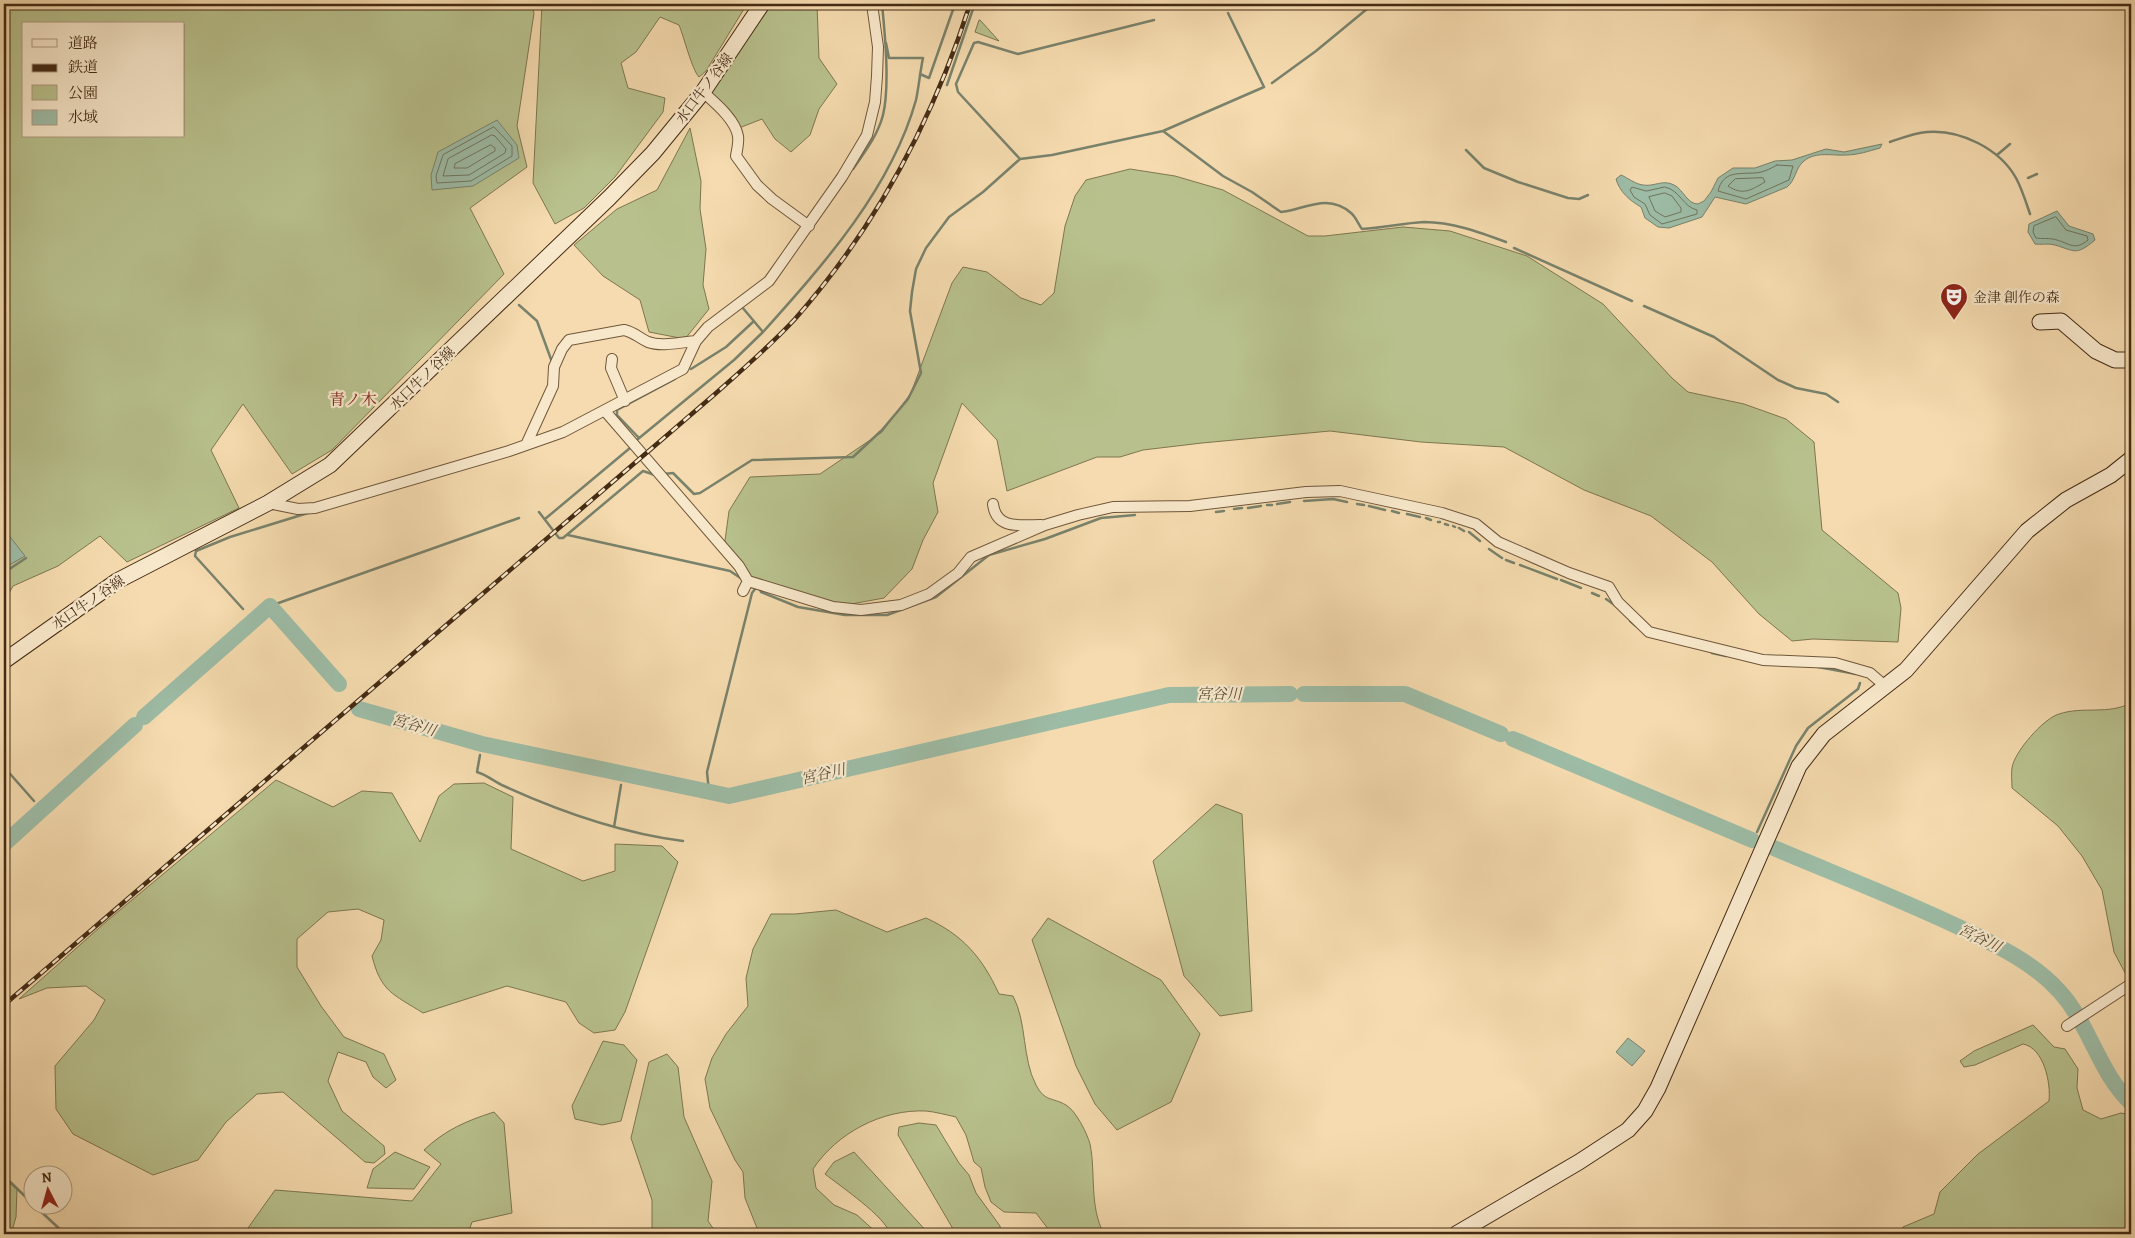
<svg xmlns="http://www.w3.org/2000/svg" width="2135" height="1238" viewBox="0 0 2135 1238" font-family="Alegreya,'Noto Serif JP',serif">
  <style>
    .green { fill: #b8c18d; stroke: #7e7650; fill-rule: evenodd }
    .water { fill: #9dbca6; stroke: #79826c }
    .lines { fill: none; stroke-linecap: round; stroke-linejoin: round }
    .shore { stroke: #70745d; stroke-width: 1 }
    .stream { stroke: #79826c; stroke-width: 2.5 }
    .river { stroke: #9dbca6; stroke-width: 16 }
    .street-casing { stroke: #70573b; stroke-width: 12 }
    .secondary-casing { stroke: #442b14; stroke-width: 17 }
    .street { stroke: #f8e8cb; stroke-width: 10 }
    .secondary { stroke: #f8e8cb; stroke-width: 15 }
    .rail-casing { stroke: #442b14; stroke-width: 4.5 }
    .rail { stroke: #f8e8cb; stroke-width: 2.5; stroke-dasharray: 8; stroke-linecap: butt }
    .labels { text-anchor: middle; stroke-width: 4.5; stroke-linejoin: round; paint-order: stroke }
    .street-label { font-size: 14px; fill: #442b14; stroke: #f8e8cb }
    .poi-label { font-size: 14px; fill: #442b14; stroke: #f8e8cb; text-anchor: start }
    .water-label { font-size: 15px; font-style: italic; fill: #5a4f38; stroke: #f8e8cb }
    .quarter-label { font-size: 16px; fill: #7a1f14; stroke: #f8e8cb }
  </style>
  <rect width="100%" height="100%" fill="#f5dbaf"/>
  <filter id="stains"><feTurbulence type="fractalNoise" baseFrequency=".004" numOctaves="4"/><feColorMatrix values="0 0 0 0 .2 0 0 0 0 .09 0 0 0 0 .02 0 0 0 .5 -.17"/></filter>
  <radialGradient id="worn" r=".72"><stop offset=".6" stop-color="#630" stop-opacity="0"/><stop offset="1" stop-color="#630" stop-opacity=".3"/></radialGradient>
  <!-- green -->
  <path class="green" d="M4 4H531L534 13 517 126 527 167 470 208 504 274 332 450 292 474 243 404 211 450 239 508 127 562 100 536 58 566 13 586 4 602ZM24 24H184V136H24Z
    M542 4H747L706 71 699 77C692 70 684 37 679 25L660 17 636 52 621 63 628 88 665 98 663 112 615 177 584 208 555 224 533 183Z
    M772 4H817L819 58 837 84 819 109 810 135 791 152 775 139 762 119 739 128 709 93Z
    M979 20H980L999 41 975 32Z
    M690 128 701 181 700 209 706 249 703 285 709 309 685 339 649 332 640 300 603 276 574 245 617 209 657 190Z
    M1130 169 1175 176 1223 190 1308 236H1325L1403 227 1450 231 1527 256 1603 304 1672 378 1688 392 1744 404 1786 419 1814 442 1822 530 1898 593 1901 608 1898 642 1813 639 1792 641 1759 614 1712 562 1651 516 1584 490 1504 447 1421 442 1330 431 1202 443 1143 450 1120 457H1097L1007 491 997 440 962 403 933 483 938 512 923 540 912 569 884 598 846 605 793 591 752 577 724 548 729 511 750 477 820 474 882 432 911 393 952 283 963 267 987 272 1021 298 1041 305 1054 293 1065 226 1075 196 1086 180Z
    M2131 703V984L2114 952 2102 890 2082 856 2058 826 2012 788C2012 781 2011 774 2012 768 2014 752 2044 718 2059 714 2083 706 2108 715 2131 703Z
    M276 780 333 807 362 791 392 793 420 842 439 796 454 784 484 783 513 797 511 849 583 881 615 871V844L662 846 678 862 625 1012 615 1030 594 1033 579 1023 566 1002 507 986 423 1013C393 994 381 992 372 956L381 940 384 920 358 909 328 912 297 939V967L321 1006 344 1037 384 1054 396 1080 386 1088 373 1077 366 1062 338 1052 328 1081 342 1111 384 1146 385 1154 374 1163 365 1162 283 1092 257 1094 226 1122 198 1160 153 1175 73 1134 56 1109 55 1066 94 1020 105 1000 86 986 47 988 19 999 108 920Z
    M1216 804 1242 814 1252 1011 1220 1016 1184 976 1153 861Z
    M836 910 887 932 926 918C963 935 982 957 999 994L1013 996C1027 1022 1022 1059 1036 1085 1045 1102 1052 1097 1066 1105 1076 1111 1087 1133 1090 1144 1096 1174 1089 1206 1104 1234H1052L1036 1213 1004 1212 991 1202 985 1187 981 1168 974 1162 966 1135 956 1117C947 1115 936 1112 926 1111 882 1109 837 1133 813 1169L816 1188 834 1205 857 1215 878 1234H765L757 1228 745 1198 743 1172 735 1160 710 1108 705 1079 712 1058 726 1034 748 1006 746 978 753 949 771 914H795Z
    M1048 918 1161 980 1200 1034 1171 1102 1117 1130 1095 1104 1076 1066 1032 940Z
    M2033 1025 2054 1047 2065 1049 2078 1069 2077 1088 2083 1110 2101 1119 2121 1113 2131 1115V1234H1899L1903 1227 1934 1214 1940 1192 1978 1154 2049 1101C2051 1083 2044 1048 2023 1044L1975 1065 1964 1067 1960 1061 1974 1051Z
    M603 1041 624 1045 637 1060 621 1121 602 1125 575 1119 572 1106Z
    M667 1054 678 1067 684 1117 712 1181 708 1221 717 1234H652V1200L631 1138 649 1062Z
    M494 1112 504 1123 512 1213 472 1222 468 1234H252L248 1228 275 1190 412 1201 441 1164 424 1150C445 1130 466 1121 494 1112Z
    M919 1123 936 1125 959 1163 969 1175 976 1193 1000 1226 1001 1234H956L898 1135 899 1127Z
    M395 1152 430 1167 414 1189 367 1188 373 1169Z
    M854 1152 929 1234H890C886 1217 840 1186 825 1174L834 1162Z
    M4 1179 17 1189 16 1217 11 1234H4Z"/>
  <!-- water -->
  <path class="water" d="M497 120 517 145 519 158 473 186 432 190 431 175 438 152Z
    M1882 144 1880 148C1869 151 1858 155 1846 155 1832 156 1816 151 1804 161 1795 168 1796 180 1787 187L1746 204 1715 197 1702 217 1669 228 1658 227 1645 218 1641 207C1630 201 1619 191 1616 179L1621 175C1628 178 1635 184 1643 185 1654 187 1663 179 1674 185 1683 189 1687 204 1698 204L1704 201 1711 192 1718 178 1733 168H1755L1775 161 1792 160 1826 149 1844 152Z
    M2057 211 2069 226 2093 234 2095 240C2076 256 2075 251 2055 245 2048 243 2041 245 2035 244L2028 232 2029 224Z
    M4 529 25 556 4 568Z
    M1628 1038 1645 1051 1632 1066 1616 1052Z"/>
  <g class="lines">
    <!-- shore -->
    <path class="shore" d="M494 127 512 146V156L471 181 437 183 436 176 443 155Z
      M492 135 495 136 506 149 505 153 469 175 443 176 448 159Z
      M491 145 495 148V151L467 168H454L455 164Z
      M1777 165 1793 166 1789 180 1746 199 1718 191C1723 171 1738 174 1754 173 1762 173 1770 169 1777 165Z
      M1763 178 1765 182C1751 190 1743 196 1728 186L1735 179Z
      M1665 187C1680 190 1683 207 1697 210V214L1662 224 1650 215 1645 204 1634 197 1630 190 1632 187 1646 191Z
      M1665 193 1672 196 1681 208V212L1665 217 1655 211 1649 197Z
      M2056 217 2066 230 2087 236 2088 240C2074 252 2068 242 2053 239 2047 238 2042 239 2036 238L2033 232 2034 226Z"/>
    <!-- stream -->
    <path class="stream" d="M920 74 929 78 955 4
      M1272 83 1316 51 1373 4
      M947 85 974 6
      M1163 131 1223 176 1252 192 1281 212C1303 210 1328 192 1351 213 1356 217 1358 224 1362 229 1383 228 1403 223 1424 222 1452 222 1479 232 1506 242
      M1890 142C1902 138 1914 133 1927 132 1960 129 2000 149 2016 178 2022 189 2026 202 2030 214
      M1466 150 1484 168 1518 182 1568 198 1579 199 1588 195
      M1997 155 2010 144
      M1020 159 958 92 956 84 974 43 978 42 1018 54 1154 20
      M853 169C864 153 878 135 883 115 890 86 885 34 882 4
      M2028 178 2037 174
      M1514 248 1632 301
      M519 305 537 321 552 362
      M1644 306 1714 337 1778 380 1796 388 1826 394 1838 402
      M763 332C824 264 891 189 916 100 919 86 920 72 923 58H889L886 43
      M691 369 726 347 754 321
      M639 438 617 415V410L675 379
      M638 439 734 360 763 332 742 307 744 305
      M663 474 673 473 694 494 700 493 752 460 853 457 882 430 908 399 921 373 910 311 912 292 916 269 926 248 949 217 983 192 1020 159 1052 155 1163 131 1264 87 1228 13
      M1304 501 1333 499 1347 502
      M1277 504 1290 502
      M1357 504 1364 505
      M1267 505H1272
      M1369 506 1385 510
      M1248 508 1261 506
      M1234 509 1242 508
      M1392 511 1399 513
      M539 512 559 538H563L643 471 655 475
      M1216 512 1224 511
      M1407 514 1420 517
      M1426 518 1431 520
      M545 519 630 448
      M1438 522H1440
      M1445 524 1448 525
      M1453 526 1455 527
      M1459 528 1464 531
      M1469 532 1480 541
      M568 535 730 571 742 579
      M1489 549 1502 558
      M1506 560 1514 563
      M1520 565 1557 579
      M1561 580 1581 588
      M1592 593 1599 596
      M1606 599 1616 606
      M4 606 9 598 5 572 26 558
      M270 606 519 518
      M243 609 195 556 196 551 230 537 308 513
      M1630 621 1636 626
      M1712 653 1726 656
      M1818 667 1856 674
      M480 755 477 772C487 775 495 782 504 786 561 812 621 833 683 841
      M4 767 34 801
      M709 792 707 772 752 593 758 585 761 592 798 607 845 615H887L936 597 989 555 1045 539 1101 518 1135 515
      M614 827 621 785
      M1757 832 1796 746 1808 728 1858 689 1860 683
      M4 1176 32 1203
      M35 1206 65 1234"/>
    <!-- river -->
    <path class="river" d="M1304 694H1405L1501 734
      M359 709 482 744 729 796 1169 695 1290 694
      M144 717 270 606 339 684
      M1513 739 1752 840
      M4 844 135 725
      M1769 846C1835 874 1901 899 1965 930 2000 947 2034 963 2060 992 2090 1025 2099 1073 2131 1103"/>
    <defs>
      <path id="street" d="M703 92C715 103 735 119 738 136 739 142 737 150 736 156L757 185 772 199 809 226
        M612 359 611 368 625 401
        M605 411 739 566 748 581 833 607 861 610 901 605 929 594 958 573 971 557 1045 525 1078 515 1113 507 1190 506 1306 492 1340 491 1442 513 1476 524 1498 542 1569 573 1609 587 1618 602 1649 632 1763 660 1835 663 1870 673 1884 685
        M526 445 553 386 554 367 562 349 569 340 624 330C634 332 639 338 648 342 662 347 681 342 696 341
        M268 503 298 509 315 508 509 451 563 432 683 369 696 341 708 327 769 281 842 177 867 135 875 102 877 76 878 47 872 4
        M993 504C996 530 1021 525 1041 525
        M743 591 748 581
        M2067 1026 2131 984"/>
      <path id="secondary" d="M2040 322 2061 321 2096 351 2115 360H2131
        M4 661 117 581 268 503 330 465 609 198 653 153 703 92 762 4
        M1456 1234 1579 1162 1628 1130 1645 1111 1658 1088 1799 766 1824 734 1906 670 2027 531 2066 500 2111 475 2131 459"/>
    </defs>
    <!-- street casing -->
    <use href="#street" class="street-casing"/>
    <!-- secondary casing -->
    <use href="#secondary" class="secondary-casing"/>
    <!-- street -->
    <use href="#street" class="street"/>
    <!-- secondary -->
    <use href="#secondary" class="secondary"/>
    <defs>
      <path id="rail" d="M4 1005 715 394C742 370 770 346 795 319 876 227 933 120 970 4"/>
    </defs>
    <!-- rail casing -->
    <use href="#rail" class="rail-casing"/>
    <!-- rail -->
    <use href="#rail" class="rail"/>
  </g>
  <!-- icons -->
  <defs>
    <symbol id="theatre-pin" viewBox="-11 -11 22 30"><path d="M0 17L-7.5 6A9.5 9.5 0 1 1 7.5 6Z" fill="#8f2418" stroke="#f8e8cb"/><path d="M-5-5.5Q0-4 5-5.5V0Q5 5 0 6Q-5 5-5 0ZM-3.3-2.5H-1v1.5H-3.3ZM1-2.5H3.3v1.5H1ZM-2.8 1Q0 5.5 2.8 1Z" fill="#fff"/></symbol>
  </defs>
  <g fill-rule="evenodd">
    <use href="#theatre-pin" x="1938" y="281" width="32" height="43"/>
  </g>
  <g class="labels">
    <!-- street labels -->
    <g class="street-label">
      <text transform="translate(704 88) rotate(-53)" y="5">水口牛ノ谷線</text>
      <text transform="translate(422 378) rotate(-44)" y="5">水口牛ノ谷線</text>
      <text transform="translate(88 602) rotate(-34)" y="5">水口牛ノ谷線</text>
    </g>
    <!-- poi labels -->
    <g class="poi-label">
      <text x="1973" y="302">金津 創作の森</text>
    </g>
    <!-- water labels -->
    <g class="water-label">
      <text x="1219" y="699">宮谷川</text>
      <text transform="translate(414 725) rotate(16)" y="5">宮谷川</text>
      <text transform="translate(823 774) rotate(-13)" y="5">宮谷川</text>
      <text transform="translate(1980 938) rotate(26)" y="5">宮谷川</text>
    </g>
    <!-- quarter labels -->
    <g class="quarter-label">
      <text x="353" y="405">青ノ木</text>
    </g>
  </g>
  <!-- margin -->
  <rect width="2135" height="1238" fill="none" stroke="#f5dbaf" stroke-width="20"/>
  <rect x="5" y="5" width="2125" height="1228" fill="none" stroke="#442b14" stroke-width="2.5"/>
  <rect x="10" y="10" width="2115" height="1218" fill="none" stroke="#442b14"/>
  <!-- legend -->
  <rect x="22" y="22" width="162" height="115" fill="#f8e8cb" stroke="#b09c82"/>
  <rect x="32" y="39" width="25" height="8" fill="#f8e8cb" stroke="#b09c82"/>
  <text x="68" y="48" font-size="15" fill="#442b14">道路</text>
  <rect x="32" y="64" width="25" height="8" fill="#442b14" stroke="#b09c82"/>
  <text x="68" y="72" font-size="15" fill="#442b14">鉄道</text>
  <rect x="32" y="85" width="25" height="15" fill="#b8c18d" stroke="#b09c82"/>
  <text x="68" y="98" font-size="15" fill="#442b14">公園</text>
  <rect x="32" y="110" width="25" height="15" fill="#9dbca6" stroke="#b09c82"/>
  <text x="68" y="122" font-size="15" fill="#442b14">水域</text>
  <!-- north arrow -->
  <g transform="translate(48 1190) rotate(354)"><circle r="24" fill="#f8e8cb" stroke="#b09c82"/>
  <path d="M0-4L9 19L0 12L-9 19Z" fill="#8f2418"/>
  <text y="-8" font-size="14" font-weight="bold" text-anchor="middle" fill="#442b14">N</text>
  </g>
  <rect width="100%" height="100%" filter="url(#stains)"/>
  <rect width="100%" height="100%" fill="url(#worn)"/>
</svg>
